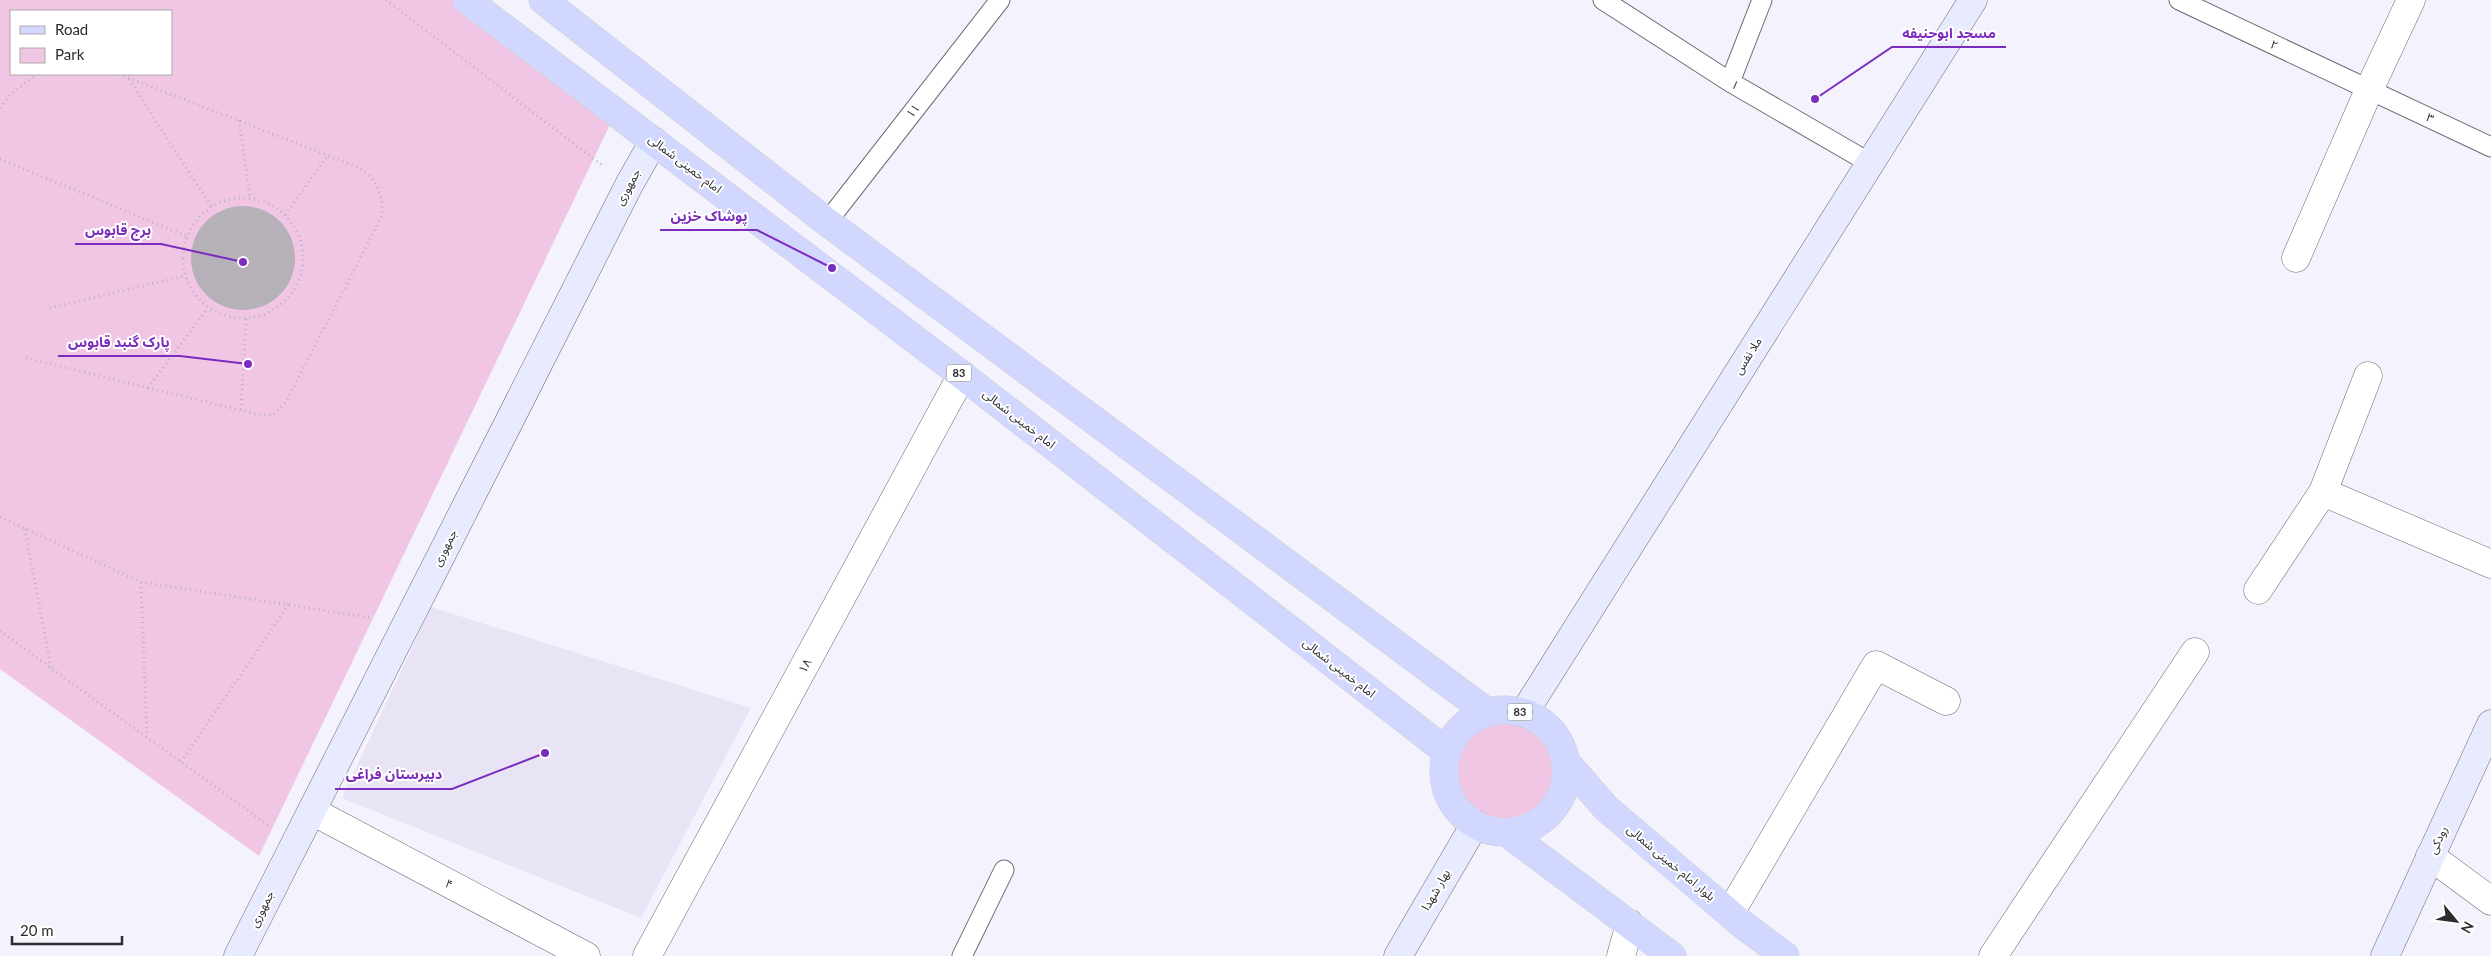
<svg xmlns="http://www.w3.org/2000/svg" width="2491" height="956" viewBox="0 0 2491 956" font-family="Lato,'Noto Sans Arabic',sans-serif">
  <style>
    .built { fill: #e8e4f6 }
    .green { fill: #f1c5e4; fill-rule: evenodd }
    .building { fill: #b6b0b9 }
    .lines { fill: none; stroke-linecap: round; stroke-linejoin: round }
    .lane-casing { stroke: #6c6a73; stroke-width: 21 }
    .street-casing { stroke: #6c6a73; stroke-width: 29 }
    .secondary-casing { stroke: #6c6a73; stroke-width: 29 }
    .primary-casing { stroke: #d1d1d1; stroke-width: 29 }
    .path { stroke: #b8b6be; stroke-width: 3; stroke-dasharray: 1 4; stroke-linecap: butt }
    .lane { stroke: #fff; stroke-width: 19 }
    .street { stroke: #fff; stroke-width: 28 }
    .secondary { stroke: #e8ebfe; stroke-width: 28 }
    .primary { stroke: #d1d7fe; stroke-width: 28 }
    .labels { text-anchor: middle; stroke-width: 4; stroke-linejoin: round; paint-order: stroke }
    .shield { fill: #fff; stroke: #6c6b6e; stroke-width: 1 }
    .shield-label { font-size: 11px; font-weight: bold; fill: #2d2c30 }
    .street-label { font-size: 12px; fill: #2d2c30; stroke: #fff }
    .leader { fill: none; stroke: #7b2cbf; stroke-width: 2 }
    .callout-dot { fill: #7b2cbf; stroke: #fff; stroke-width: 2 }
    .callout-label { font-size: 14px; text-anchor: middle; font-weight: bold; fill: #7b2cbf; stroke: #fff; stroke-width: 4; stroke-linejoin: round; paint-order: stroke }
  </style>
  <rect width="100%" height="100%" fill="#f4f2fc"/>
  <!-- built -->
  <path class="built" d="M431 607 751 708 641 918 342 798Z"/>
  <!-- green -->
  <path class="green" d="M0 0H474L617 110 259 856 0 669ZM11 11H171V74H11Z
    M1454 772a50 50 0 1 1 100 0a50 50 0 1 1-100 0Z"/>
  <!-- building -->
  <path class="building" d="M191 258a52 52 0 1 1 104 0a52 52 0 1 1-104 0Z"/>
  <g class="lines">
    <defs>
      <path id="lane" d="M1603 0 1730 82 1870 163
        M2179 0 2491 147
        M1730 82 1762 0
        M827 222 1000 0
        M962 956 1004 870"/>
      <path id="street" d="M2296 258 2369 90 2411 0
        M2323 492 2368 376
        M2258 590 2323 492 2491 564
        M312 811 586 956
        M2430 856 2491 901
        M1730 913 1876 665 1946 701
        M647 956 962 375
        M1621 956 1630 924
        M1993 956 2195 652"/>
      <path id="secondary" d="M1524 713 1973 0
        M238 956 630 183 654 141
        M1398 956 1475 824
        M2385 956 2491 724"/>
      <path id="primary" d="M467 0 962 375 1447 752
        M543 0 827 222 1487 712
        M1444 771a61 61 0 1 1 122 0a61 61 0 1 1-122 0Z
        M1565 761 1606 808 1742 924 1785 956
        M1506 832 1672 956"/>
    </defs>
    <!-- lane casing -->
    <use href="#lane" class="lane-casing"/>
    <!-- street casing -->
    <use href="#street" class="street-casing"/>
    <!-- secondary casing -->
    <use href="#secondary" class="secondary-casing"/>
    <!-- primary casing -->
    <use href="#primary" class="primary-casing"/>
    <!-- path -->
    <path class="path" d="M386 0 602 165
      M129 79 211 206
      M0 108 10 95 37 74
      M239 120 250 198
      M0 159 186 236
      M183 258a60 60 0 1 1 120 0a60 60 0 1 1-120 0Z
      M285 215 328 155
      M50 308 185 276
      M26 358 260 415H273L286 402 382 216C383 194 378 181 360 168L119 74
      M148 388 208 308
      M241 410 246 319
      M0 517 141 582 372 618
      M25 529 51 668
      M141 582 147 736
      M0 631 268 825
      M181 762 289 604"/>
    <!-- lane -->
    <use href="#lane" class="lane"/>
    <!-- street -->
    <use href="#street" class="street"/>
    <!-- secondary -->
    <use href="#secondary" class="secondary"/>
    <!-- primary -->
    <use href="#primary" class="primary"/>
  </g>
  <g class="labels">
    <!-- shield labels -->
    <g class="shield">
      <rect x="946.5" y="364.5" width="25" height="17" rx="4"/>
      <rect x="1507.5" y="703.5" width="25" height="17" rx="4"/>
    </g>
    <g class="shield-label">
      <text x="959" y="377">83</text>
      <text x="1520" y="716">83</text>
    </g>
    <!-- street labels -->
    <g class="street-label">
      <text transform="translate(2274 45) rotate(25)" y="4">۲</text>
      <text transform="translate(1735 85) rotate(31)" y="4">۱</text>
      <text transform="translate(913 111) rotate(-52)" y="4">۱۱</text>
      <text transform="translate(2430 118) rotate(25)" y="4">۳</text>
      <text transform="translate(685 164) rotate(37)" y="4">امام خمینی شمالی</text>
      <text transform="translate(628 187) rotate(-62)" y="4">جمهوری</text>
      <text transform="translate(1748 356) rotate(-58)" y="4">ملا نفس</text>
      <text transform="translate(1019 419) rotate(38)" y="4">امام خمینی شمالی</text>
      <text transform="translate(445 548) rotate(-63)" y="4">جمهوری</text>
      <text transform="translate(805 666) rotate(-62)" y="4">۱۸</text>
      <text transform="translate(1339 668) rotate(38)" y="4">امام خمینی شمالی</text>
      <text transform="translate(2438 840) rotate(-65)" y="4">رودکی</text>
      <text transform="translate(1671 863) rotate(40)" y="4">بلوار امام خمینی شمالی</text>
      <text transform="translate(449 884) rotate(28)" y="4">۴</text>
      <text transform="translate(1436 890) rotate(-60)" y="4">بهار شهدا</text>
      <text transform="translate(262 909) rotate(-63)" y="4">جمهوری</text>
    </g>
  </g>
  <!-- callouts -->
  <path class="leader" d="M1815 99L1892 47H2006M832 268L757 230H660M243 262L161 244H75M248 364L180 356H58M545 753L452 789H335"/>
  <g class="callout-dot">
    <circle cx="1815" cy="99" r="5"/>
    <circle cx="832" cy="268" r="5"/>
    <circle cx="243" cy="262" r="5"/>
    <circle cx="248" cy="364" r="5"/>
    <circle cx="545" cy="753" r="5"/>
  </g>
  <g class="callout-label">
    <text x="1949" y="38">مسجد ابوحنیفه</text>
    <text x="709" y="221">پوشاک خزین</text>
    <text x="118" y="235">برج قابوس</text>
    <text x="119" y="347">پارک گنبد قابوس</text>
    <text x="394" y="779">دبیرستان فراغی</text>
  </g>
  <!-- legend -->
  <rect x="10" y="10" width="162" height="65" fill="#ffffff" stroke="#ababac"/>
  <rect x="20" y="26" width="25" height="8" fill="#d1d7fe" stroke="#ababac"/>
  <text x="55" y="35" font-size="15" fill="#2d2c30">Road</text>
  <rect x="20" y="48" width="25" height="15" fill="#f1c5e4" stroke="#ababac"/>
  <text x="55" y="60" font-size="15" fill="#2d2c30">Park</text>
  <!-- north arrow -->
  <g transform="translate(2456 921) rotate(119)" stroke="#ffffff" stroke-width="4" paint-order="stroke">
  <path d="M0-4L9 19L0 12L-9 19Z" fill="#2d2c30"/>
  <text y="-8" font-size="14" font-weight="bold" text-anchor="middle" fill="#2d2c30">N</text>
  </g>
  <!-- scale -->
  <path d="M12 936v8h110v-8" fill="none" stroke="#2d2c30" stroke-width="2.5"/>
  <text x="20" y="936" font-size="15" fill="#2d2c30" stroke="#ffffff" stroke-width="4" paint-order="stroke">20 m</text>
</svg>
